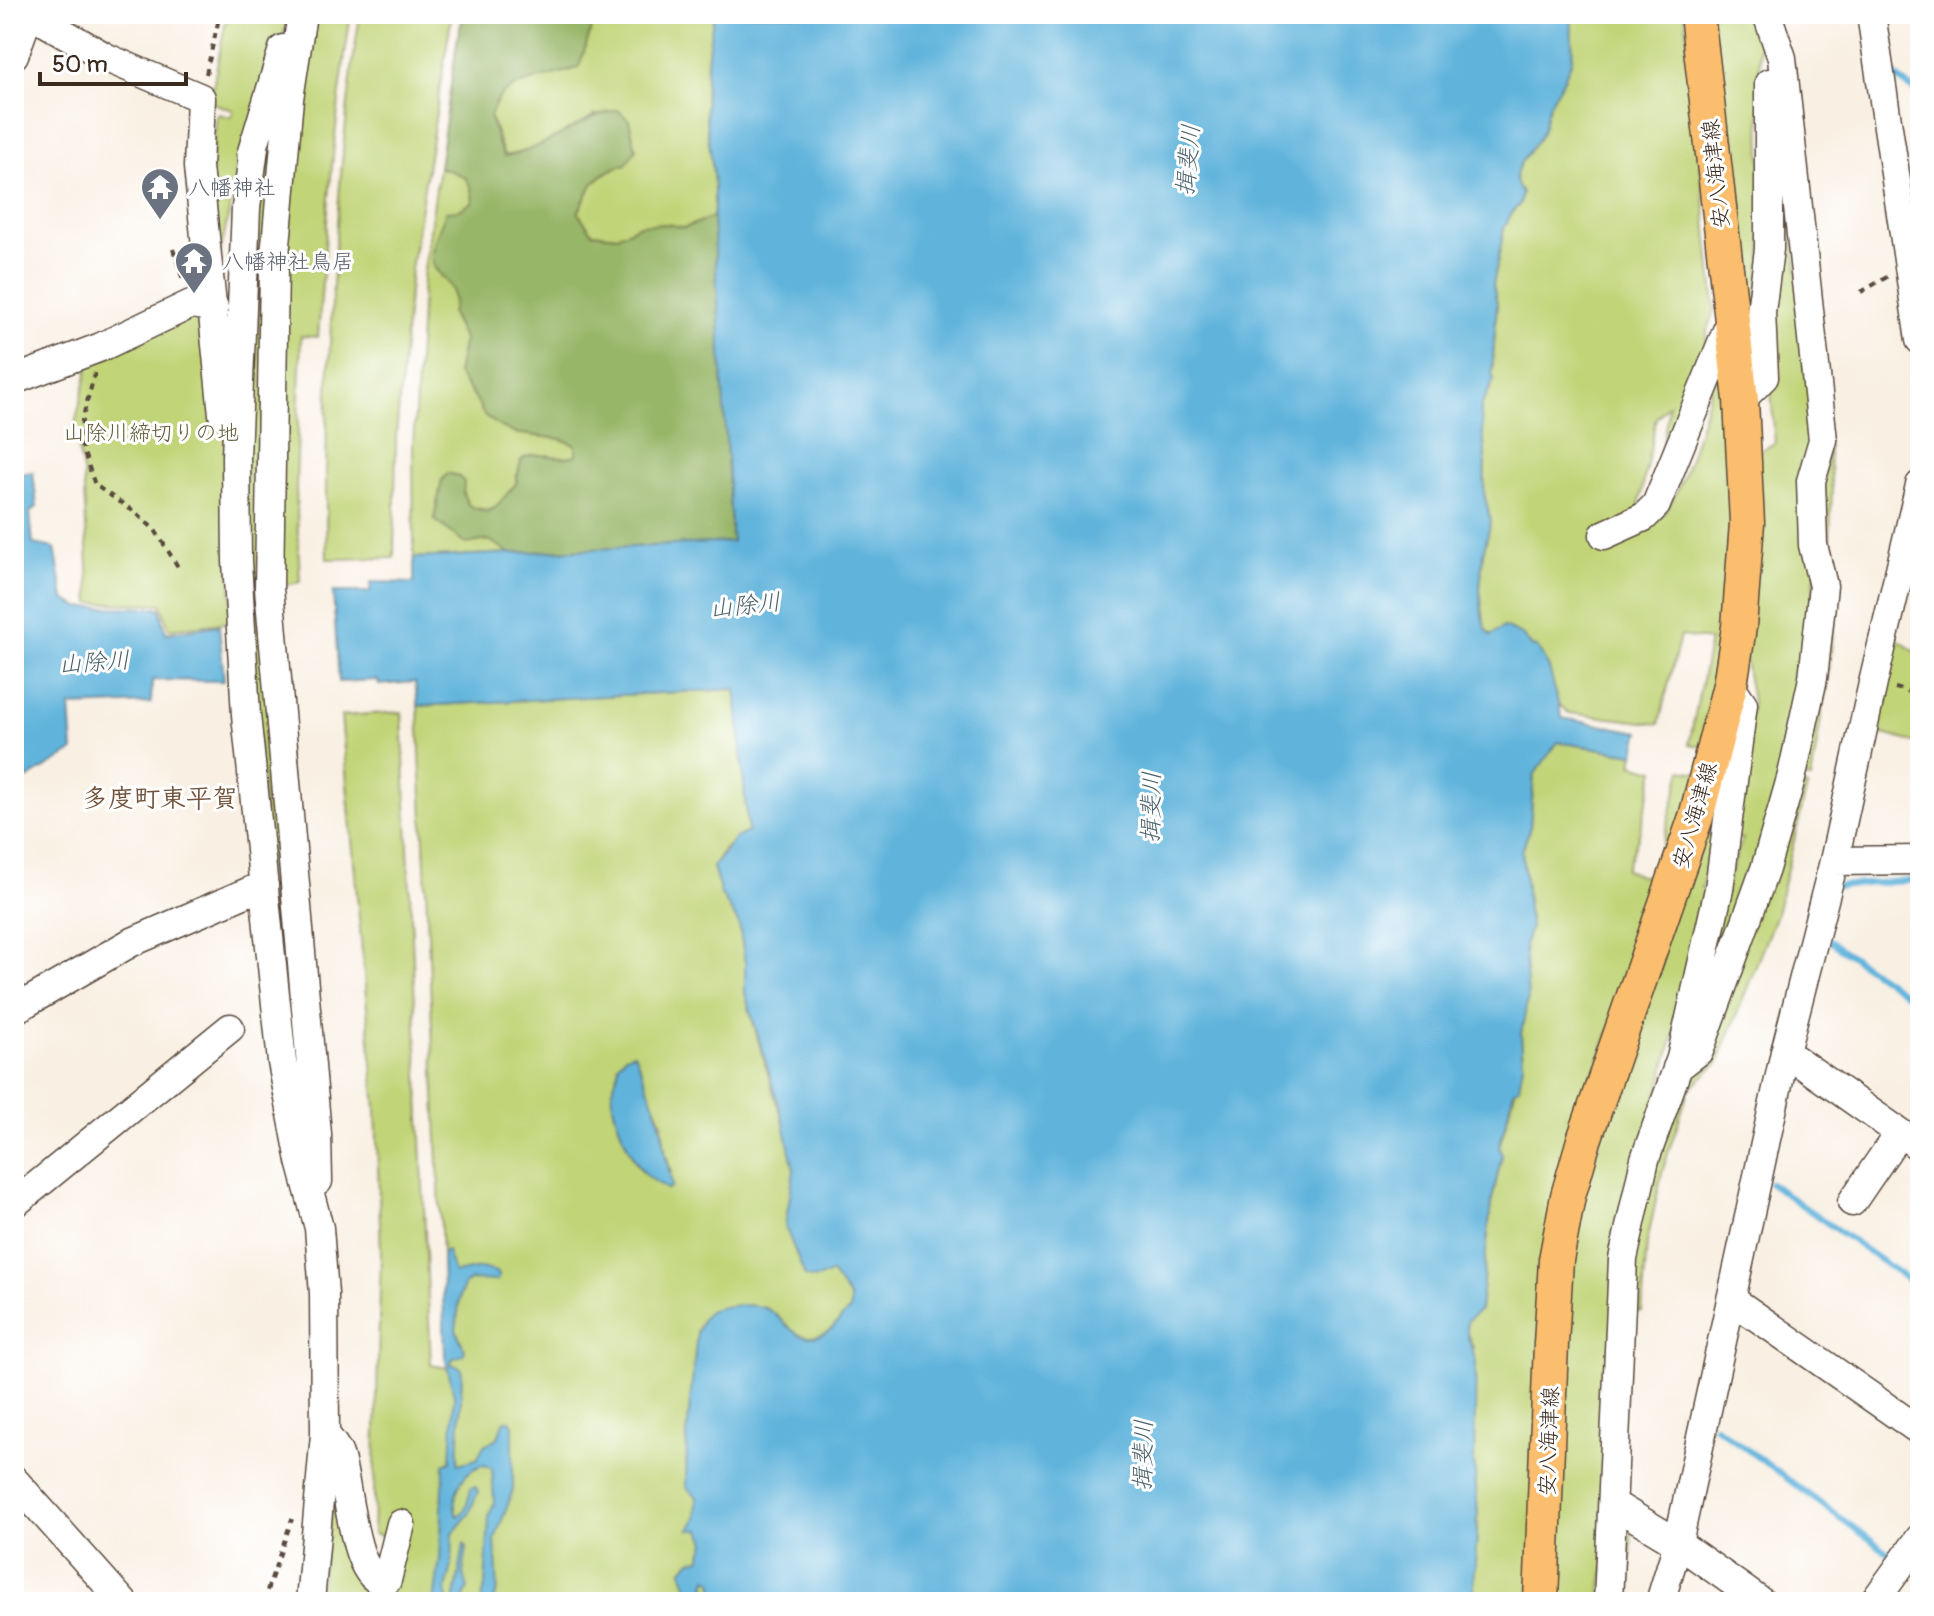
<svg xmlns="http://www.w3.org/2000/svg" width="1934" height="1616" viewBox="0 0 1934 1616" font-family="Pangolin,'Klee One',sans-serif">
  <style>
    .green { fill: #c1d477; stroke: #7e7f4a; stroke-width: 2; fill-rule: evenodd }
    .forest { fill: #98b668; stroke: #6a7043; stroke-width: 2 }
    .water { fill: #60b4dc; stroke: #4e6f7d; stroke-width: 2 }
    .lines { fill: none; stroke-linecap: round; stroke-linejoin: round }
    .stream { stroke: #60b4dc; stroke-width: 6 }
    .minor-casing { stroke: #58483c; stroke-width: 31 }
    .major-casing { stroke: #58483c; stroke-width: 37 }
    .path { stroke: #58483c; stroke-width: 4; stroke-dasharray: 6 6; stroke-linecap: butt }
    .minor { stroke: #fff; stroke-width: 28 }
    .major { stroke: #fabe6e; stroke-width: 34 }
    .labels { text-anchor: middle; stroke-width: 6; stroke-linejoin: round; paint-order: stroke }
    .street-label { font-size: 22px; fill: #3b2a1e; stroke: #fff }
    .worship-label { font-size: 22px; fill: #5b616d; stroke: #fff; text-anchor: start }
    .park-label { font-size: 22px; fill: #635d39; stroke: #fff }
    .water-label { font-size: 24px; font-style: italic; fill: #4a616a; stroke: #fff }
    .quarter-label { font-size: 26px; font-weight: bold; fill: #74543c; stroke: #fff }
  </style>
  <rect width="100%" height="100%" fill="#fff"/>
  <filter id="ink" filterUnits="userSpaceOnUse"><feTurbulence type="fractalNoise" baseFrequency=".0125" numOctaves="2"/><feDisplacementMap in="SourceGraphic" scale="16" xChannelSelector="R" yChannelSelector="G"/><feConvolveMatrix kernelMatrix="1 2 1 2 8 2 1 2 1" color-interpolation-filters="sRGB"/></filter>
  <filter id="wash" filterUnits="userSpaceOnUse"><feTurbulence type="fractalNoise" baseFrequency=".006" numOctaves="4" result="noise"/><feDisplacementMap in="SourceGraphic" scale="32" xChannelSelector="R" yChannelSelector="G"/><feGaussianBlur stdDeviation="1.8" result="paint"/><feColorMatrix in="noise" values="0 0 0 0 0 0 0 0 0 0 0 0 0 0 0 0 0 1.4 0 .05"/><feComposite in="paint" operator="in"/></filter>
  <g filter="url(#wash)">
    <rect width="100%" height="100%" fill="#f9f0e3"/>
    <!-- green -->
    <path class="green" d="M227 14H293L278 44 232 199 217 268 211 164 217 114 232 117 233 110 210 102Z
      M311 14H351C334 121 326 229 318 337L301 336 296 488 300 582 278 587 282 272Z
      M360 14H452L411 268 396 437 394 558 327 559C324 468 328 377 333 286 338 195 346 104 360 14Z
      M596 14H714L707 132 714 162 716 193 713 217 684 228 668 224 640 225 617 236 593 233 578 214C590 185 596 173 626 164L596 114C568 132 538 153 504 156L490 116C492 111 495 103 499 98 512 80 557 76 579 66Z
      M1573 14H1685L1715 308 1707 332 1704 368 1669 467 1665 471 1662 449 1669 404 1656 418 1638 511 1642 525C1652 524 1660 519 1667 509 1689 476 1704 408 1717 368L1721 366 1726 372 1736 521 1730 618 1705 747 1689 744 1710 640 1680 636 1659 724 1569 713 1557 703 1549 668 1537 647H1532L1522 635 1505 628 1491 635 1485 628 1480 590 1483 553 1491 521 1484 494 1485 452 1481 418V406L1494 380 1492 373 1497 303 1493 285 1504 228 1512 212 1520 204 1522 193C1503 170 1533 151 1541 134 1545 126 1545 117 1548 109 1554 91 1568 77 1572 58 1574 43 1569 28 1573 14Z
      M1709 14H1759L1762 248 1753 371Z
      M290 51 264 418 315 1172 288 1072 244 584 251 214Z
      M1776 67 1815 440 1816 580 1805 675 1760 862 1690 1050 1719 908 1742 839 1733 836 1752 701 1744 656 1754 454 1775 443 1766 325Z
      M439 167C463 175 472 175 473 203L459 210 436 269C450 283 458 293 451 314L464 340 457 374 475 398 485 415 514 433 561 439 576 445V455L564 460 548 455 516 475V484C499 503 497 516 469 506L463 494 442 480 434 519 466 543 489 540 510 553 414 558 413 447 423 277Z
      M200 310 225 401 232 622 169 629 161 604 90 603 83 472 74 428 89 366Z
      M1828 443 1832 491 1829 553 1839 582 1829 669 1811 779 1802 777 1799 785 1807 787 1776 914 1718 1063 1689 1089 1662 1172 1647 1242 1642 1312 1627 1310 1637 1219 1794 783Z
      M1892 636 1920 655V744L1872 731Z
      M736 689 748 832 723 850 713 867 721 894 739 924 745 962V993L773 1092 783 1119 856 1263 881 1602H318L336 1482 371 1590 379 1593 387 1590 393 1539 373 1534 381 1254 376 1109 341 716 402 712 431 1365 447 1368 418 706ZM625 1056 646 1084 662 1122 665 1151 671 1171 667 1189C660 1184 652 1180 646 1175 631 1161 612 1114 612 1094 612 1083 620 1076 618 1064Z
      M1727 740 1721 827 1701 888 1709 894 1696 955 1641 1154 1601 1602H1551L1569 1262 1584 1186Z
      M1557 742 1634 754 1632 764 1655 770 1638 838 1625 870 1653 879 1682 770 1699 773 1586 1097 1529 1602H1473L1478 1515 1474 1462 1473 1346 1467 1334V1321L1480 1310 1491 1204 1502 1155 1499 1147 1523 1064 1521 1034 1525 971 1524 945 1530 928 1522 851 1530 827 1534 775Z
      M1617 1520 1632 1525 1630 1602H1613Z"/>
    <!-- forest -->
    <path class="forest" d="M464 14H596L579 67C558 76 512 81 499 98 495 104 492 111 490 117L498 144 504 156C547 151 577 117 618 110L629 120 636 149 626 164C596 173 590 185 578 213L593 233 617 236 640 225 668 224 684 228 713 217 732 542 510 553 489 540 466 544 434 519 442 480 448 473 458 476 464 482 463 494 469 506 486 512 494 509 516 484 521 460C538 448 558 462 576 455V445L561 439 514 433 499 426 484 415 475 398 457 374 464 340 451 313C464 278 431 281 432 255 432 242 442 223 446 211L459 210 473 202C472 175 462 175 439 167L458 35Z"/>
    <!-- water -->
    <path class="water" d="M714 14H1573C1569 28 1574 43 1572 58 1568 78 1554 91 1548 109 1545 117 1545 126 1541 134 1533 151 1503 171 1522 193L1520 204 1512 212 1504 228 1493 285 1497 303 1492 373 1494 380 1481 406V418L1485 452 1484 494 1491 521 1483 553 1480 590 1482 613 1485 628 1491 635 1504 627 1522 635 1532 647H1537L1549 668 1562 718 1640 732 1634 754 1558 742 1534 775 1530 827 1522 851 1530 928 1524 945 1528 998 1521 1034 1523 1064 1519 1087 1514 1090 1499 1147 1502 1155 1491 1204 1480 1310 1467 1321V1334L1476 1361 1474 1462 1478 1515 1473 1602H716L712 1580 708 1578 705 1584 710 1594 707 1602H690V1593L682 1571 691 1560 700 1559 706 1542 701 1530H690L696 1518 697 1497 686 1487 687 1432 697 1332C700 1325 702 1315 709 1311 722 1305 752 1303 765 1308 782 1315 791 1338 811 1337 832 1336 836 1321 850 1310V1299L831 1273C822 1277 815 1282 805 1276L785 1226 794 1170 783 1119 745 993V962L739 924 721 894 713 867 734 839 748 832 736 689 418 706 415 682 379 685 378 680 339 682 333 592H370L371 582 414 583V558L732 542 713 217C716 187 712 163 708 135 702 99 707 49 714 14Z
      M33 472 37 507 30 512 33 544 55 548 64 599 79 607 160 608 166 633 219 625 224 681 152 680 151 703 70 706 73 751 25 780H14V475Z
      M634 1053C648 1086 661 1114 665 1150 666 1162 671 1174 672 1187L667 1189C660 1184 652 1180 646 1175 631 1160 612 1115 612 1094 612 1083 620 1076 618 1064L625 1056Z
      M447 1251 454 1273 481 1268 496 1272 499 1277 496 1281 471 1280 465 1284 460 1295 456 1330 465 1350 463 1355 452 1359 451 1364 460 1367 462 1373 458 1464 477 1459 484 1445 497 1439 505 1420H510L513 1426V1490L495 1539 498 1590 493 1602H481L485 1587 489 1517 494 1502 492 1469 485 1465C463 1468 449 1497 457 1516 468 1512 468 1498 471 1488L475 1486 478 1491 469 1514 453 1533 452 1566 446 1589 448 1602H434L440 1558 444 1464 451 1461 454 1395 445 1357 442 1257 443 1252Z
      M464 1544 467 1547 463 1574 468 1588 462 1602H454Z"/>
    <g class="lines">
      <!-- stream -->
      <path class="stream" d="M1891 73 1920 95
        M1836 886 1920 880
        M1825 938 1920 1004
        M1770 1183 1920 1288
        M1715 1426 1895 1558"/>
    </g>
  </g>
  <g filter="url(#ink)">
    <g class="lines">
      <defs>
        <path id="minor" d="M31 14 107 58 201 98 198 167 223 414
          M302 14 289 99 274 267 269 588 317 1134 318 1181
          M1871 14 1920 340
          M14 55 29 14
          M255 140 246 208 236 457 237 561 246 715 282 1062 301 1161 319 1228 324 1294 325 1434 310 1602
          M251 155 283 49
          M14 380 101 347 191 304 214 307
          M1741 400 1764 377 1761 312 1769 249V83
          M1604 535 1644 517 1656 505 1732 318
          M1834 861 1920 860
          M14 1010 130 943 264 885
          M1785 1052 1920 1147
          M1677 1068 1699 1051 1765 869 1792 775 1813 678 1823 586 1813 545 1811 481 1823 440 1782 58 1767 14
          M1852 1202 1899 1133
          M14 1204 230 1028
          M1731 1299 1920 1431
          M325 1434C330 1441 337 1448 339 1455 348 1478 353 1589 387 1580L401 1524
          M14 1480 123 1602
          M1613 1504 1678 1543 1761 1602
          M1608 1602 1623 1259 1645 1159 1681 1058 1719 889 1743 704 1730 685
          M1660 1602 1678 1543 1785 1052 1834 861 1873 683 1920 485
          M1874 1602 1920 1538"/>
        <path id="major" d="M1541 1602 1551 1344 1556 1260 1568 1196 1584 1140 1696 817 1730 685 1739 627 1747 523 1741 400 1697 14"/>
      </defs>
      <!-- minor casing -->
      <use href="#minor" class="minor-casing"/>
      <!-- major casing -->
      <use href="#major" class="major-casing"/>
      <!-- path -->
      <path class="path" d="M206 74 220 14
        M173 249 184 283
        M1861 292 1887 277
        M95 373 82 420 81 444 95 485 136 513 155 530 180 570
        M1895 688 1920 694
        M263 1602 292 1519"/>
      <!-- minor -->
      <use href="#minor" class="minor"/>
      <!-- major -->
      <use href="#major" class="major"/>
    </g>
  </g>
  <!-- icons -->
  <defs>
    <symbol id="temple-pin" viewBox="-11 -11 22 30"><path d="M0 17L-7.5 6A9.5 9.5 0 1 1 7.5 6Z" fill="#6b7280" stroke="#fff"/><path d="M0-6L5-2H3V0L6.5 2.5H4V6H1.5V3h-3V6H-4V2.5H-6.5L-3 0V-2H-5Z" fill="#fff"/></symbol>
  </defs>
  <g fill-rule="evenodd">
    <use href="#temple-pin" x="138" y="165" width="44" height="60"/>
    <use href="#temple-pin" x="172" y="239" width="44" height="60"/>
  </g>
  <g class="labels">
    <!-- street labels -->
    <g class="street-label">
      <text transform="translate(1715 174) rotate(-96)" y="8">安八海津線</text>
      <text transform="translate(1694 815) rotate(-74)" y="8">安八海津線</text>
      <text transform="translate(1548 1441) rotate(-88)" y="8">安八海津線</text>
    </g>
    <!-- worship labels -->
    <g class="worship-label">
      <text x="188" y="195">八幡神社</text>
      <text x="222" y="269">八幡神社鳥居</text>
    </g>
    <!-- park labels -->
    <g class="park-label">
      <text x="151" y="440">山除川締切りの地</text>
    </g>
    <!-- water labels -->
    <g class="water-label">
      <text transform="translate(1188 160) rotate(-85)" y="8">揖斐川</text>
      <text transform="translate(745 605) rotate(-6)" y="8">山除川</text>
      <text transform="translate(94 662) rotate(-4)" y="8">山除川</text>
      <text transform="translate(1151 807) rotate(-89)" y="8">揖斐川</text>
      <text transform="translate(1143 1455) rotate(-89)" y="8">揖斐川</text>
    </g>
    <!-- quarter labels -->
    <g class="quarter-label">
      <text x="160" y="807">多度町東平賀</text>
    </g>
  </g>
  <!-- margin -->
  <rect width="1934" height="1616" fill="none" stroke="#fff" stroke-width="48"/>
  <!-- scale -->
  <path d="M40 72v12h146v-12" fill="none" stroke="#3b2a1e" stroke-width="4"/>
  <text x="52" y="72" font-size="24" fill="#3b2a1e" stroke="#ffffff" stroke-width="6" paint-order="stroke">50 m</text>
</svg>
